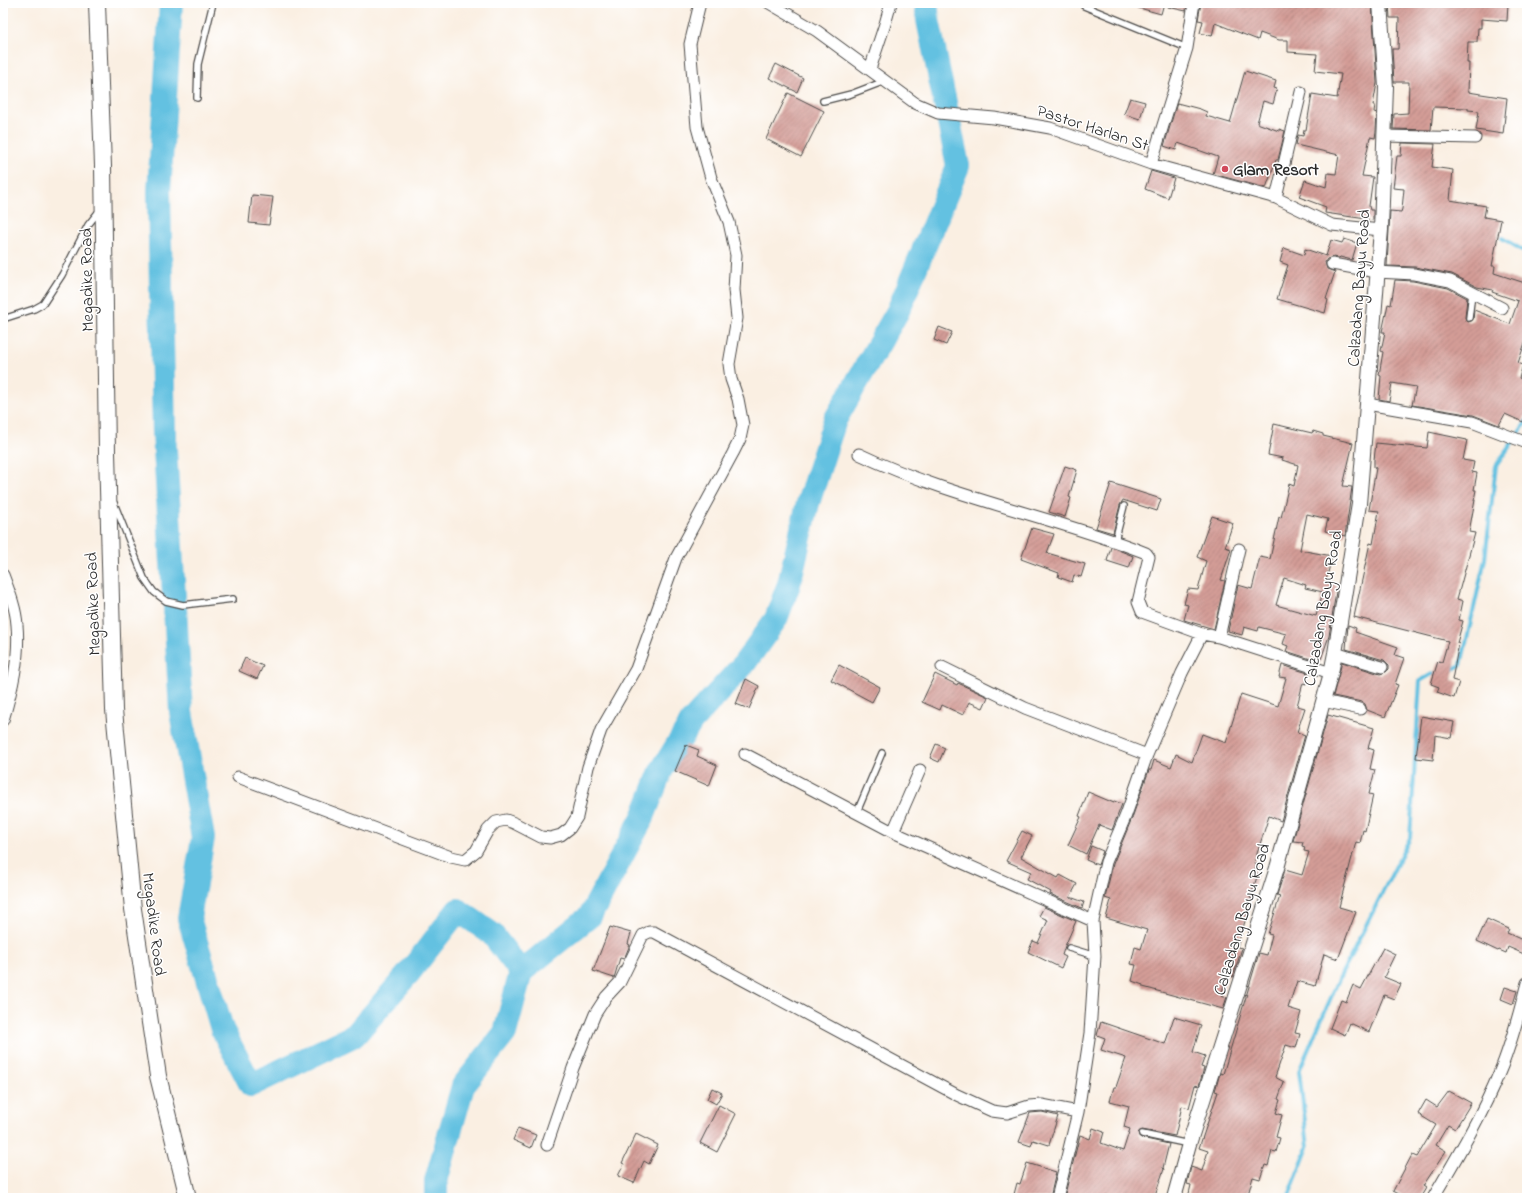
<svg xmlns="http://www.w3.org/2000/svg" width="1530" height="1201" viewBox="0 0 1530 1201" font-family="'Indie Flower',sans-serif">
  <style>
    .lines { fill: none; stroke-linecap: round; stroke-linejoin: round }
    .stream { stroke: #63c1e1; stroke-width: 4 }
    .river { stroke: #63c1e1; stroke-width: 24 }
    .building { fill: url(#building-hatch); fill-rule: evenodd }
    .service-casing { stroke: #4a4846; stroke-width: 8 }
    .minor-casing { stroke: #4a4846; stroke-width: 13 }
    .tertiary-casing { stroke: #4a4846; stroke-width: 16 }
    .secondary-casing { stroke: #4a4846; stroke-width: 18 }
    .service { stroke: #fff; stroke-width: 5.5 }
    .minor { stroke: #fff; stroke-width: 11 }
    .tertiary { stroke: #fff; stroke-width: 14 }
    .secondary { stroke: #fff; stroke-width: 16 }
    .poi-dot { fill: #d1495b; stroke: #fff; stroke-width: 1.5 }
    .labels { text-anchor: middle; stroke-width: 3; stroke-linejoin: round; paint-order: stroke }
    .street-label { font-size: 17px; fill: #2b2b2b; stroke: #fff }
    .poi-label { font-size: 17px; font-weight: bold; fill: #2b2b2b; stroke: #fff; text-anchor: start }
  </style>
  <defs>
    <pattern id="building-hatch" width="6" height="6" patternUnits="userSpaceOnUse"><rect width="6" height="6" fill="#d49d97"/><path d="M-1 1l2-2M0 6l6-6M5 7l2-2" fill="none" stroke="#ac807b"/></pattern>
  </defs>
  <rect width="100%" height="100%" fill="#fff"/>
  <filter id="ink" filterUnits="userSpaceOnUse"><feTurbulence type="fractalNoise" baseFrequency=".025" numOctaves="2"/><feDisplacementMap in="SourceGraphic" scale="8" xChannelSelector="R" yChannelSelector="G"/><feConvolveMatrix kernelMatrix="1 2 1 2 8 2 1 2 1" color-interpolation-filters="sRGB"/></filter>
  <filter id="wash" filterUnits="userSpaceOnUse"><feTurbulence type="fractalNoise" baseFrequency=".012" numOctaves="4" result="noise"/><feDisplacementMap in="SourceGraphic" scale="16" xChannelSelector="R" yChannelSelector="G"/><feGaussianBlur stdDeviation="0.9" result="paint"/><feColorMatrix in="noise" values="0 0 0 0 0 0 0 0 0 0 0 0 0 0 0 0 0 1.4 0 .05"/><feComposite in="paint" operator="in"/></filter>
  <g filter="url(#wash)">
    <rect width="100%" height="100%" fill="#faefe2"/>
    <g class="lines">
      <!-- stream -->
      <path class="stream" d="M1502 238 1527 253
        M1451 670 1461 665 1485 559 1496 466 1527 421
        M1288 1198 1308 1147 1299 1071 1339 979 1410 838 1420 681 1432 674 1439 673"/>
      <!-- river -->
      <path class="river" d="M171 3 159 192 164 433 174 596
        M175 608 181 712 203 838 189 918 222 1029 251 1085 355 1035 408 974 458 910 492 934 521 972 505 1033 463 1086 436 1181V1198
        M521 972 590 916 643 817 661 771 692 721 744 664 776 619 789 584 808 503 835 420 898 311 958 166 928 20 926 3"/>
    </g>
    <g id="blocks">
      <!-- building -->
      <path class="building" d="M1133 3H1164L1161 14 1132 6Z
        M1168 3H1187L1186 11 1168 7Z
        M1201 3H1372L1377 83 1373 105H1375L1374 112 1377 113 1376 131 1375 138 1370 137 1362 176 1373 177 1369 206 1370 210H1373V220L1325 213 1326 207 1299 197 1305 180 1326 187 1328 173 1336 174 1339 155 1296 145 1298 135 1303 136 1304 130H1306L1312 94 1337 98 1341 74 1315 71 1317 54 1288 52V40H1279L1260 33 1258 40 1215 23 1212 36 1200 33 1203 21 1198 20Z
        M1389 3H1508L1507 21 1481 19V28H1478L1477 42H1468L1467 63H1469L1468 92 1507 98 1503 134 1476 130 1479 111 1468 110V108L1433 107 1431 130 1393 129 1394 114 1408 113 1409 82H1394L1392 49H1398L1399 18H1390Z
        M776 64 803 78 797 92 769 78Z
        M1245 71 1276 81 1274 88 1277 89 1273 104 1263 101 1257 123 1279 131V129L1285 131 1278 160H1276L1266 188 1213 174 1218 157 1178 143 1176 150 1164 146 1177 103 1200 109 1207 112 1206 116 1230 123Z
        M788 93 824 111 801 157 766 139Z
        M1130 98 1145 102 1140 119 1124 114Z
        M1402 143 1435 144 1432 167 1453 170 1450 200 1486 206 1484 217 1501 220 1492 266H1495L1494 273 1525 283 1527 282V337L1518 363 1523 365 1519 378 1527 382V412L1523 422 1505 414 1499 425 1473 415 1412 405 1416 387 1392 383 1389 401 1379 399 1381 376 1379 375 1383 352 1381 351 1385 332H1382L1388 304 1391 305 1395 280 1413 281 1448 288 1467 298 1465 318 1468 322 1473 320 1474 310 1510 324 1518 301 1492 292 1493 290 1477 287 1452 274 1415 267 1387 266 1390 211 1401 212 1402 209 1404 189 1393 188 1397 156H1401Z
        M1151 171 1174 178 1168 198 1145 189Z
        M252 195 273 197 269 225 249 223Z
        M1344 239 1357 243 1352 260 1340 257 1339 258 1333 257 1327 259 1325 262 1327 269 1335 272 1326 299 1328 300 1325 313 1277 299 1288 265 1280 262 1284 248 1304 255 1305 249 1326 256 1331 240 1342 243Z
        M939 327 952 332 946 345 934 340Z
        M1274 424 1312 433 1313 431 1323 434V436L1353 443 1343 486 1352 487 1345 536 1325 531 1328 519 1307 514 1300 550 1332 556 1326 581 1337 585 1329 636 1320 662 1286 651 1288 646 1283 644 1286 634 1259 627 1258 631 1244 627 1242 635 1228 631 1238 585 1252 589 1260 557 1270 559 1279 517 1281 518 1289 484 1294 486 1298 465 1282 460 1283 458 1268 455ZM1284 578 1306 585 1305 588 1323 592 1316 616 1276 605Z
        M1429 432 1467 440 1463 460 1474 462 1472 472 1477 473 1474 490H1476L1474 500H1475L1469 532 1475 533 1457 599 1463 601 1459 620 1463 621 1457 643H1459L1452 680 1459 682 1454 698 1437 692 1439 687 1431 684 1438 661 1442 662 1448 641 1354 617 1370 543 1373 544 1379 511 1369 510 1376 468 1374 467V460L1376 443 1427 448Z
        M1065 466 1077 470 1069 497 1071 498 1065 517 1049 512Z
        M1111 483 1161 499 1157 511 1123 500 1120 505 1113 533 1096 528Z
        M1212 516 1233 523 1225 547 1231 549 1221 580 1225 581 1214 629 1184 620 1188 605 1184 604 1188 589 1198 590 1206 561 1197 557Z
        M1032 528 1054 534 1047 553 1085 564 1081 577 1074 575 1072 582 1058 577 1059 573 1021 559Z
        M1111 547 1133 556 1129 568 1107 561Z
        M1348 625 1356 628 1355 632 1398 647 1395 655 1404 658 1395 684 1398 685 1385 717 1367 710 1365 704 1362 702 1333 696 1342 662 1380 674 1386 672 1389 669V665L1384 660 1346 649Z
        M245 658 263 666 257 679 239 671Z
        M839 665 880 687 872 702 831 680Z
        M1282 665 1308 673 1306 684 1303 683 1297 706 1305 708 1297 732 1305 735 1281 821 1269 816 1254 863 1257 864 1254 873 1258 874 1250 898 1252 899 1237 947 1242 948 1233 977 1227 975 1221 995 1227 997 1223 1009 1143 987V985L1132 981 1136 965 1131 964 1135 947 1141 949 1147 930 1106 918 1111 900 1105 898 1113 864 1132 818 1149 770H1151L1154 760 1171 767 1176 754 1192 762 1202 734 1226 743 1241 694 1278 706 1286 678 1279 677Z
        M935 674 957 685 958 683 988 697 983 708 969 702 963 715 942 705 940 710 922 702Z
        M746 679 759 686 749 709 736 704Z
        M1328 715 1374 728 1368 748 1374 750 1370 769 1375 770 1369 794 1373 795 1365 831 1363 830 1360 843 1356 842 1339 907 1356 912 1338 959 1324 954 1315 986 1297 981 1288 1008 1301 1012 1295 1033 1300 1034 1296 1048 1286 1045 1275 1077 1284 1082 1278 1099 1280 1100 1276 1113 1282 1115 1276 1137 1280 1138 1276 1152 1272 1151 1268 1166 1265 1165 1260 1179 1253 1177 1247 1198H1188L1191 1185 1187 1184 1191 1167 1202 1171 1208 1151 1199 1148 1218 1092 1215 1091 1220 1073 1223 1074 1259 953 1267 955 1272 935 1268 934 1280 896 1277 895 1285 870 1302 875 1309 852 1304 851 1305 847 1302 846 1303 842 1293 841Z
        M1421 716 1454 722 1451 738 1435 735 1433 760 1416 758Z
        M936 744 945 748 939 762 930 758Z
        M686 745 699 750 697 756 717 765 709 786 675 771Z
        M1088 792 1114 803V801L1122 804 1112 830 1099 825 1086 854 1068 845 1081 817 1079 816Z
        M1022 831 1032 836 1021 857 1058 878 1060 875 1077 884 1070 897 1084 902 1082 908 1050 894 1051 892 1027 879 1031 872 1006 861Z
        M1091 846 1103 851 1098 865 1086 860Z
        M1044 907 1076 921 1065 946 1062 955 1066 957 1061 968 1028 952 1033 941 1038 943 1048 920 1039 916Z
        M1487 919 1509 929 1507 933 1527 942 1524 954 1508 947 1506 953 1499 950 1498 951 1477 941Z
        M610 927 631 933 628 944 630 945 629 947 624 959 620 958 614 978 593 971Z
        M1383 948 1395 954 1384 977 1401 984 1394 999 1384 995 1369 1032 1350 1023 1345 1035 1330 1028 1341 1000 1346 1002 1353 985 1361 989Z
        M1505 987 1517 991 1513 1004 1501 999Z
        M1174 1017 1201 1025 1193 1052 1205 1056 1201 1067 1204 1068 1199 1086 1195 1085 1189 1108 1182 1106 1175 1136 1142 1130 1138 1133 1141 1138 1169 1144 1163 1168 1164 1169 1154 1198H1116L1106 1195 1105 1198H1064L1080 1135 1090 1139 1093 1128 1104 1132 1101 1143 1123 1151 1130 1129 1124 1127 1129 1106 1110 1101 1114 1087H1116L1126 1058 1101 1050 1105 1038 1097 1035 1101 1022 1165 1044Z
        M712 1088 722 1093 716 1104 707 1099Z
        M1449 1091 1471 1103 1455 1129 1448 1125 1436 1145 1446 1151 1423 1186 1426 1188 1420 1198H1407L1393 1191 1412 1155 1417 1157 1436 1125 1418 1114 1426 1100 1437 1107Z
        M719 1105 736 1114 717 1152 700 1143Z
        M1042 1112 1058 1116 1049 1145 1033 1140 1031 1146 1019 1142 1030 1113Z
        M518 1128 536 1135 531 1148 513 1140Z
        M636 1134 658 1145 649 1164 644 1161 634 1183 618 1176 624 1164 622 1163Z
        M1027 1163 1056 1172 1050 1198H1013L1017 1183 1020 1184Z"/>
    </g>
  </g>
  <g filter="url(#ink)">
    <use href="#blocks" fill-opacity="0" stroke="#4a4846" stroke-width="1"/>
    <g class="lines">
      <defs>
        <path id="service" d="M1084 6 1187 48
          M197 98 198 64 213 3
          M823 101 851 94 885 81
          M1469 318 1472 293
          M3 319 34 309 43 304 62 275 88 225 100 210
          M114 503 144 578 154 592 166 601 183 605 233 599
          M1115 541 1124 506
          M857 812 882 753
          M1069 948 1095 956
          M1142 1134 1189 1144"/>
        <path id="minor" d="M769 3 817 31 915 103 938 113 994 118 1050 128 1151 164 1276 198 1332 225 1381 230
          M870 69 885 24 891 3
          M1384 136 1475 138
          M1151 164 1187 48 1194 3
          M1276 198 1301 92
          M1332 264 1377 272 1414 274 1450 281 1502 308
          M1367 404 1472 422 1527 443
          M859 454C951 498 1052 516 1146 553L1149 557 1138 602 1142 612 1202 634 1219 637 1331 673
          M3 575C9 591 16 608 17 625 20 657 12 690 3 720
          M1219 637 1239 549
          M1335 653 1382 667
          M942 667 1025 708 1147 755
          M1323 701 1360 709
          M745 754 893 832 1093 921
          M238 777 451 857 465 860 476 851 488 830 496 822 506 820 514 823 541 837 550 838 561 835 570 828 577 817 588 767 601 730 636 669 676 558 733 453 740 439 743 425 738 399 731 379 729 364 737 318 734 290 736 255 729 222 711 178 697 127 690 44 700 3
          M893 832 920 770
          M547 1145 573 1068 595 1014 606 997 620 982 643 935 649 932H654L957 1095 992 1111 1007 1113 1029 1106 1042 1105 1078 1112
          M1057 1198 1078 1112 1090 1033 1095 956 1093 921 1106 862 1126 815 1147 755 1182 673 1202 634
          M1433 1198C1457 1157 1482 1115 1500 1071 1512 1043 1519 1013 1527 983"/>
        <path id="tertiary" d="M1174 1198 1189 1144 1277 868 1331 673 1335 653 1359 504 1381 230 1386 87 1380 3"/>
        <path id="secondary" d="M97 3 103 166 107 452 114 710 133 909 158 1076 188 1198"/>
      </defs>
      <!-- service casing -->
      <use href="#service" class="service-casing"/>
      <!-- minor casing -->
      <use href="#minor" class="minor-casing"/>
      <!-- tertiary casing -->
      <use href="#tertiary" class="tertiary-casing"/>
      <!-- secondary casing -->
      <use href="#secondary" class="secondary-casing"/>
      <!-- service -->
      <use href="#service" class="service"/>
      <!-- minor -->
      <use href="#minor" class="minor"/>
      <!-- tertiary -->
      <use href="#tertiary" class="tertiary"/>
      <!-- secondary -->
      <use href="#secondary" class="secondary"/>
    </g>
  </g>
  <!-- markers -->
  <circle class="poi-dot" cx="1225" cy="169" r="4"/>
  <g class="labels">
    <!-- street labels -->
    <g class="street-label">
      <text transform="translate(1093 127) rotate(18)" y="6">Pastor Harlan St</text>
      <text transform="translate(86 280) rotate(-91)" y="6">Megadike Road</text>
      <text transform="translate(1358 288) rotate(-86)" y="6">Calzadang Bayu Road</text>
      <text transform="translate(92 604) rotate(-92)" y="6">Megadike Road</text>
      <text transform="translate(1322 608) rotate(-80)" y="6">Calzadang Bayu Road</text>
      <text transform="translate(1241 919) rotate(-73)" y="6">Calzadang Bayu Road</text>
      <text transform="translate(155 924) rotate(83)" y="6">Megadike Road</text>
    </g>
    <!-- poi labels -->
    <g class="poi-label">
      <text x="1233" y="175">Glam Resort</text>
    </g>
  </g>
  <!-- margin -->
  <rect width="1530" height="1201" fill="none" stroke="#fff" stroke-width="16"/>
</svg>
